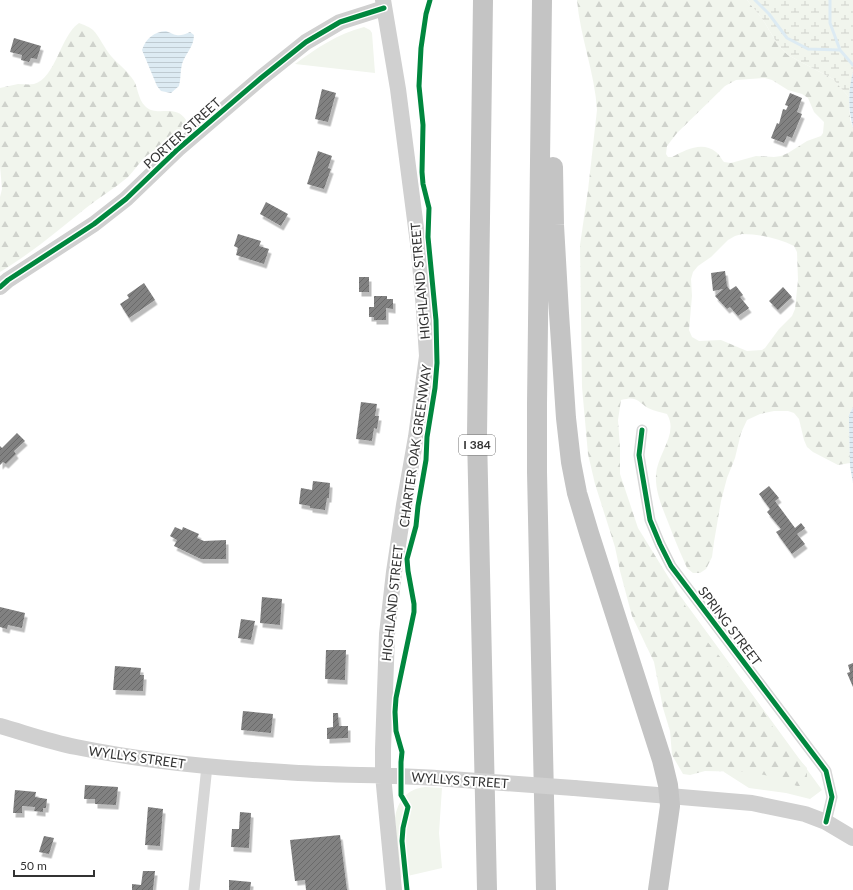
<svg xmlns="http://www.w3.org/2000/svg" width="853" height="890" viewBox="0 0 853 890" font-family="Lato,sans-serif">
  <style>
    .green { fill: #f1f5ed }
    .forest { fill: url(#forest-firs); fill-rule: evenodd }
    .wetland { fill: url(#wetland-marsh) }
    .water { fill: url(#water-rules) }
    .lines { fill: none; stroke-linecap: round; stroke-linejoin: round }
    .stream { stroke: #ddebf3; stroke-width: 3 }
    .building { fill: url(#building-hatch); filter: url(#shadow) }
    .street { stroke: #d7d7d7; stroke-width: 11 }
    .secondary { stroke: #d0d0d0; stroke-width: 16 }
    .highway { stroke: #c4c4c4; stroke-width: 20 }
    .secondary-bridge { stroke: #d0d0d0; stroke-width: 16 }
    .cycleway-casing { stroke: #fff; stroke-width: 8 }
    .cycleway { stroke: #00873e; stroke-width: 5 }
    .labels { text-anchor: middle; stroke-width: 4; stroke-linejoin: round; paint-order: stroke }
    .shield { fill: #fff; stroke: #707070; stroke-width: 1 }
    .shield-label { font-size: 12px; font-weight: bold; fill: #333 }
    .street-label { font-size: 13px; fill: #333; stroke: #fff }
  </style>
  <defs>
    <pattern id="forest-firs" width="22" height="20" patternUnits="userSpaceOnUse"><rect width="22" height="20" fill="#f1f5ed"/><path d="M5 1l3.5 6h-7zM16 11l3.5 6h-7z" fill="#cfd2cc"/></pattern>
    <pattern id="wetland-marsh" width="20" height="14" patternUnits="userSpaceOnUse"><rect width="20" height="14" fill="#f1f5ed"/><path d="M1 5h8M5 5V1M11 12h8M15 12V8" fill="none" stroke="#cfd2cc"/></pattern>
    <pattern id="water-rules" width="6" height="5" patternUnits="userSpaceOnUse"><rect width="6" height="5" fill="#ddebf3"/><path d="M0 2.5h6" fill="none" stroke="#becad1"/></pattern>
    <pattern id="building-hatch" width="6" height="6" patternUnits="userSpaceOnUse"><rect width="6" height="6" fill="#818181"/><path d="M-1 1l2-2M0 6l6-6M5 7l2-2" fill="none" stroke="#6a6a6a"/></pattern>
    <filter id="shadow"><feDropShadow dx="2.5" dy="4.5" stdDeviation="0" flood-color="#0004"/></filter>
  </defs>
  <rect width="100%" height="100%" fill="#fff"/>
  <!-- green -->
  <path class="green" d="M364 27 370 30 372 33 375 73 295 64C317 48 337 34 364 27Z
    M665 575 822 790 810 799 786 793 749 788 724 772Z
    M425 787 442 788 439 833 442 868 399 878 395 818C398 800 407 789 425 787Z"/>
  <!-- forest -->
  <path class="forest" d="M577 0H747C752 6 758 13 763 20 772 34 775 43 788 55L833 79 849 97 850 119 853 128V407L849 415 850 463 838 465 813 452 807 447 804 440 799 419 794 413 788 411H774L760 414 747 420 741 433 735 458 727 478 721 501 714 542 712 557 706 569 700 573H693L687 568 684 561C678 548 673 535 668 522 662 507 655 491 656 475 657 454 679 434 667 414 661 412 654 411 648 408 636 400 637 396 621 400L618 420 620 448V474L638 528 677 591 701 634 759 704 783 744 798 758 807 768V784L804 786H797L769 776 751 772 705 771 690 775 683 774 672 755 670 731 663 708 654 662 632 616 620 571 615 547 595 484 588 454 582 387 580 245 588 190 597 110C595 73 580 37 577 0ZM765 78 772 80 788 90 802 94 808 98 814 112 824 122 823 133 821 136 807 141 788 153 781 156 774 157 756 156 731 163 724 162C721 159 720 155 716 152 702 141 686 150 672 157H668L666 154 667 146 677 133 725 86 736 80ZM742 234C759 234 778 238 794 246L797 252 798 280 795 309 792 316 779 329 765 348 762 350 747 351 721 340 699 341 692 337 689 330 692 296 691 279 693 272 698 266 711 257 728 240 735 236Z
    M79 23C84 25 90 27 93 30 100 37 104 48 111 56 118 64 128 71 134 81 138 88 138 99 145 106 156 118 175 103 186 120 182 140 158 146 144 158 138 164 134 171 128 177 115 188 100 197 86 208 59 230 30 254 0 272V197L2 189 0 166V88C6 87 12 85 18 84 23 84 29 85 34 84 56 78 60 36 79 23Z"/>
  <!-- wetland -->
  <path class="wetland" d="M747 0H853V72L849 97 833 79 788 55C775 43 772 34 763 20 758 13 752 6 747 0Z"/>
  <!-- water -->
  <path class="water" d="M166 31C177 36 179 37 190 32L194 35C194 47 185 54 182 64 180 71 181 79 179 86L171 93 161 91 157 86 142 50C146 38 154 32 166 31Z
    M853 72V128C848 109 848 91 853 72Z
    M853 407V483L850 466 849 421V415Z"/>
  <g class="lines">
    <!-- stream -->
    <path class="stream" d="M755 0 769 14 787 38 808 49 840 50
      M830 0V23L840 50 853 65"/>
  </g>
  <!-- building -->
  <path class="building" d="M14 38 41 46 37 59 31 58 29 62 21 60 22 55 10 52Z
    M322 89 336 93 328 122 315 119Z
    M790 93 802 98 797 112 802 114 792 138 787 136 784 143 771 138 777 123 779 124 783 109 786 110 788 106 785 105Z
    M318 151 332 156 328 168 331 169 324 189 307 184Z
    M266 202 288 214 281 226 260 214Z
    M238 234 261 241 259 246 269 249 264 264 236 255 238 248 234 246Z
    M725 271 727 286 730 290 736 286 743 295 740 297 749 308 738 316 730 307 727 309 715 296 723 289 713 291 711 273Z
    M359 277H369V292H359Z
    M144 283 155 300 129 318 120 304 129 298 127 295Z
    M783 287 792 297 778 310 769 301Z
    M374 296H387V299H393V309L386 308V320H374V317H369V307H374Z
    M361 402 377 404 375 416H379L377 429 374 428 372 441 356 439Z
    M17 433 25 441 14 451 16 454 6 464 3 462 0 465V446L2 448Z
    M313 481 330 483 329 498H327L325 510 310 508V506L299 504 301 488 312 490Z
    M769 486 779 498 775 501 795 528 801 523 805 528 797 534 805 544 792 554 776 532 781 529 767 512 770 509 759 494Z
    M175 527 182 530 183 527 199 534 197 538 204 541 226 540V559H201L174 546 177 540 170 536Z
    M262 597 282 599 280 625 260 623Z
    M0 607 25 613 22 628 8 625 7 629 0 627Z
    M241 619 255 621 251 640 238 638Z
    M326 650H346L345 680 325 679Z
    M853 663V687L847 673 850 672 848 665Z
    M115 666 141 668 140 675H144L143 691 113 690Z
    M243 711 273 714 271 733 241 730Z
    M333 713H338L339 726H348V738L327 739V728L333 727Z
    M85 785 118 787 116 805 95 804V799H84Z
    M15 790 36 792 35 797 47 799 46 808H43V812L34 811 35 807 22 806V813H13Z
    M148 807 163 809 160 846 145 845Z
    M240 812 251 813 249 848 231 847 232 829H239Z
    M340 835 347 890H306L305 880 295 881 290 840Z
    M44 836 54 838 49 854 39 852Z
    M143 871H155L153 890H132V884L141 885Z
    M229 880 251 882 250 890H229Z"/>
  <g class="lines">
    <!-- street -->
    <path class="street" d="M642 430 639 455 650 520 660 544 671 566 826 771 832 797 826 822
      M194 890 207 766"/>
    <!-- secondary -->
    <path class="secondary" d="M383 0 398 89 419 251 424 310 427 356 416 437 404 505 394 572 387 634 383 749V775L394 890
      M0 287 8 280 94 224 126 199 178 149 261 78 306 42 340 22 384 8
      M0 726C25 733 50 742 76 747 144 761 214 768 284 772 339 776 395 774 450 779
      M574 788 752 803 805 814 826 822 853 838"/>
    <!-- highway -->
    <path class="highway" d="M483 0 477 435 487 890
      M542 0 537 404V472L546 890
      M553 167 554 225 559 313 566 418 571 462 577 493 589 533 662 760 668 785 670 806 658 890"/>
    <!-- secondary-bridge -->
    <path class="secondary-bridge" d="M450 779 574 788"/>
    <defs>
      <path id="cycleway" d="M0 287 8 280 94 224 126 199 178 149 261 78 306 42 340 22 384 8
        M642 430 639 455 650 520 660 544 671 566 826 771 832 797 826 822
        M407 890 402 841 403 828 408 807 401 795V762L402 752 396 731 395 712 396 698 414 612V604L408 571 407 559 416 526 418 506 426 460 427 437 435 388 437 363 436 320 428 237 429 208 423 184 422 172 423 125 419 86 421 48 426 14 430 0"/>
    </defs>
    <!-- cycleway casing -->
    <use href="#cycleway" class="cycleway-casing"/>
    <!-- cycleway -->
    <use href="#cycleway" class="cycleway"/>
  </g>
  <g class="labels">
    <!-- shield labels -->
    <rect class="shield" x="459" y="435" width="36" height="20" rx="3"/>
    <g class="shield-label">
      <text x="477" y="449">I 384</text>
    </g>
    <!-- street labels -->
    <g class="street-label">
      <text transform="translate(182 133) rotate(-42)" y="5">PORTER STREET</text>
      <text transform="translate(420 281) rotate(-95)" y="5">HIGHLAND STREET</text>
      <text transform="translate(415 446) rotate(-82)" y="5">CHARTER OAK GREENWAY</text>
      <text transform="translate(392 603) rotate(-84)" y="5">HIGHLAND STREET</text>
      <text transform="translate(730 626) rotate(53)" y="5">SPRING STREET</text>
      <text transform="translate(137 757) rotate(8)" y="5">WYLLYS STREET</text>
      <text transform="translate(460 780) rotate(4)" y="5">WYLLYS STREET</text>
    </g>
  </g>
  <!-- scale -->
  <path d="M14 870v6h80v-6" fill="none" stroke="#333333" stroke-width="2"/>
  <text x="20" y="870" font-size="12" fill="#333333" stroke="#ffffff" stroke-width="3" paint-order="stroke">50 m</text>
</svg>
